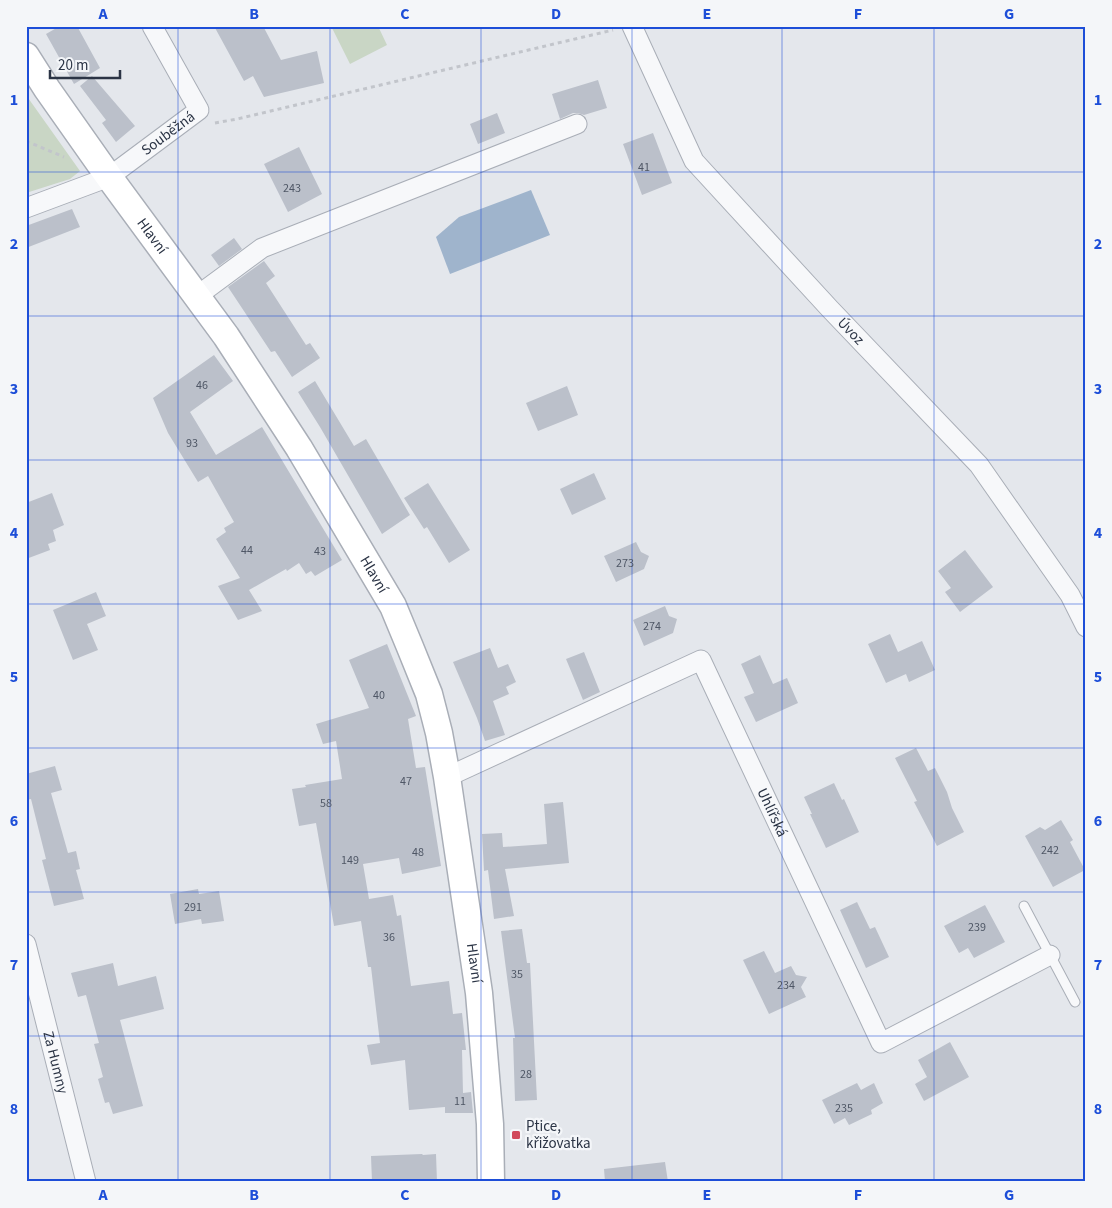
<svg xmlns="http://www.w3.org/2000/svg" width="1112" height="1208" viewBox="0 0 1112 1208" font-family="'Source Sans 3',sans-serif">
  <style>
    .green { fill: #c9d6c5 }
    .water { fill: #9fb4cc }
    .building { fill: #bbc0ca }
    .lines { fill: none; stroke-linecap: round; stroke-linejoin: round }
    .lane-casing { stroke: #a9aeb7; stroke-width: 11 }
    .street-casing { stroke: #a9aeb7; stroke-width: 21 }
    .secondary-casing { stroke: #a9aeb7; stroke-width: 29 }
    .path { stroke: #c2c5cb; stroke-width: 3; stroke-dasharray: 4 4; stroke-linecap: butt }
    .lane { stroke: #f7f8fa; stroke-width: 9 }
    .street { stroke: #f7f8fa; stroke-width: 19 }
    .secondary { stroke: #fff; stroke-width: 26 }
    .grid { fill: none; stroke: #1d4ed8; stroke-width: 1; stroke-opacity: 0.55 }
    .poi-dot { fill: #d1495b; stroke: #f4f6f9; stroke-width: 2 }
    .labels { text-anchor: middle; stroke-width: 4.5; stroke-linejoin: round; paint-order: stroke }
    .number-label { font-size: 12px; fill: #4f5766 }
    .street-label { font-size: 15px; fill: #2b3445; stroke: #f4f6f9 }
    .poi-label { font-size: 15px; fill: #2b3445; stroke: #f4f6f9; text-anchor: start }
    .neatline { fill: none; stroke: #1d4ed8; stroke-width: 2 }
    .grid-label { font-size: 16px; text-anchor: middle; font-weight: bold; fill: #1d4ed8 }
  </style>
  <rect width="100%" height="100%" fill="#e4e7ec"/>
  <!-- green -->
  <path class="green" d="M331 26H378L387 45 350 64Z
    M26 95 80 171 70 179 26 193Z"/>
  <!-- water -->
  <path class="water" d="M531 190 550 235 450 274 436 237 459 217Z"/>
  <!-- building -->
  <path class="building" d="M60 26H77L100 68 74 84 46 34Z
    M214 26H263L281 60 317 51 324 83 264 97 253 76 244 81Z
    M92 76 135 126 116 142 102 123 106 120 80 86Z
    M598 80 607 108 584 115 578 113H573L560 119 552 94Z
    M497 113 505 133 478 144 470 124Z
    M653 133 672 183 642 195 623 144Z
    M299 147 322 194 288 212 264 164Z
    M72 209 80 227 26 248V226Z
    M234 238 242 249 219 266 211 255Z
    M264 261 275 276 266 283 306 345 310 343 320 358 292 377 275 351 271 352 228 287Z
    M214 355 233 381 190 412 216 455 262 427 342 560 315 576 311 571 306 574 299 563 287 571 286 569 249 590 262 611 238 620 218 586 240 578 216 539 226 532 224 528 234 522 208 476 198 482 168 433 153 398Z
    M315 381 354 446 366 439 410 515 382 534 320 427 298 392Z
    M567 386 578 415 538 431 526 403Z
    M594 473 606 499 572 515 560 489Z
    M428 483 470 550 449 563 427 527 424 529 404 498Z
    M52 493 64 525 53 530 56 541 48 544 50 550 26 559V503Z
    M636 542 641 552 649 556 644 569 616 582 604 556Z
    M965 550 993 587 960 612 945 592 951 588 938 571Z
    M96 592 106 616 87 624 98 650 73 660 53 610Z
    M665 606 669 616 677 619 673 633 644 646 633 620Z
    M890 634 898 652 922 641 935 670 909 682 906 674 886 683 868 644Z
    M387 644 416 716 408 719 416 768 425 767 441 866 402 874 399 858 363 864 369 899 393 895 397 916 401 915 411 986 449 981 453 1014 462 1013 466 1050H462L463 1093 471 1092 473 1113H445V1107L409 1110 405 1060 371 1065 367 1045 380 1043 371 967H368L361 921 334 926 316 823 299 826 292 789 306 787 305 785 342 779 336 741 323 744 316 724 369 708 349 660Z
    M490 648 498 668 508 664 516 682 506 687 509 694 493 701 505 735 485 741 477 718 453 662Z
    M584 652 600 692 583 700 566 659Z
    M760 655 773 684 787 678 798 703 756 722 744 697 754 693 741 664Z
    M916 748 928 771 935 768 947 792 952 808 964 832 937 846 914 802 917 801 895 758Z
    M55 766 62 790 51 793 68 853 76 851 80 869 76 870 84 899 54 906 42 860 46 859 31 799 26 800V774Z
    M834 783 842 800 844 799 859 832 826 848 810 814H812L804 797Z
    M563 802 569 863 505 869 514 916 494 919 488 870 484 871 482 834 502 833 503 847 547 844 544 804Z
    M1061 820 1073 840 1070 842 1085 870 1053 887 1025 836 1040 827 1045 830Z
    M198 889 199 894 219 891 224 921 202 924 201 919 175 924 170 894Z
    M857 902 870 929 875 927 889 957 866 968 840 910Z
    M985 905 1005 942 974 958 968 948 959 953 944 926Z
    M522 929 527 963H530L537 1100 515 1101 513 1038H515L501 931Z
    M764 951 775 973 791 966 796 975 807 977 801 987 806 997 769 1014 743 960Z
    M113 963 118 986 156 976 164 1009 120 1020 143 1106 113 1114 109 1102 105 1103 98 1079 103 1077 94 1044 99 1043 86 995 78 997 71 973Z
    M950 1042 969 1077 924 1101 915 1084 927 1077 918 1060Z
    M857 1083 861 1090 874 1083 883 1103 871 1110 872 1114 849 1125 845 1118 834 1124 822 1100Z
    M422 1154 423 1155 436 1154 437 1182H372L371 1156Z
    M665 1162 668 1182H605L604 1169Z"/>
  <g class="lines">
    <defs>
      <path id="lane" d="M1024 906 1075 1002"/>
      <g id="street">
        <path id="s1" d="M632 26 694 161 830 309 979 465 1070 595 1086 627"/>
        <path id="s2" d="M26 208 109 177 199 110 152 26"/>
        <path d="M197 296 262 248 577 124"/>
        <path id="s3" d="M447 777 701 660 881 1043 1050 955"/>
        <path id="s4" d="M26 944 86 1182"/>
      </g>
      <g id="secondary">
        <path id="s5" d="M26 56 47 89 109 177 226 336 299 448 393 606 410 647 429 694 439 733 447 777 479 993 490 1124 491 1182"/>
      </g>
    </defs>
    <!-- lane casing -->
    <use href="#lane" class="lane-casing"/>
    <!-- street casing -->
    <use href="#street" class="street-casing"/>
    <!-- secondary casing -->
    <use href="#secondary" class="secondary-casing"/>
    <!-- path -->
    <path class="path" d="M215 123 237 119 613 30
      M26 141 64 157"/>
    <!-- lane -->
    <use href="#lane" class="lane"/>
    <!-- street -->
    <use href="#street" class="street"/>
    <!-- secondary -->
    <use href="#secondary" class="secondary"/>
  </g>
  <!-- grid -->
  <path class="grid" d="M178 26V1182M330 26V1182M481 26V1182M632 26V1182M782 26V1182M934 26V1182M26 172H1086M26 316H1086M26 460H1086M26 604H1086M26 748H1086M26 892H1086M26 1036H1086"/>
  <!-- markers -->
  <rect class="poi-dot" x="511" y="1130" width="10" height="10" rx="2.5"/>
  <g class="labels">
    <!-- number labels -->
    <g class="number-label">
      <text x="644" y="171">41</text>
      <text x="292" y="192">243</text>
      <text x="202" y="389">46</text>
      <text x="192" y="447">93</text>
      <text x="247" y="554">44</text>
      <text x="320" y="555">43</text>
      <text x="625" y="567">273</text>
      <text x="652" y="630">274</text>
      <text x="379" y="699">40</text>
      <text x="406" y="785">47</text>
      <text x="326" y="807">58</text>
      <text x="1050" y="854">242</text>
      <text x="418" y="856">48</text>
      <text x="350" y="864">149</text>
      <text x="193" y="911">291</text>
      <text x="977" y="931">239</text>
      <text x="389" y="941">36</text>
      <text x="517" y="978">35</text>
      <text x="786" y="989">234</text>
      <text x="526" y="1078">28</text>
      <text x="460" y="1105">11</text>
      <text x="844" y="1112">235</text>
    </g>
    <!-- street labels -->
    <g class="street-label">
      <text dy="5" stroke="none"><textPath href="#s2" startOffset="162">Souběžná</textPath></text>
      <text dy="5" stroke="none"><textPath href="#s5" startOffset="220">Hlavní</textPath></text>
      <text dy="5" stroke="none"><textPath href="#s1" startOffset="380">Úvoz</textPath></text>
      <text dy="5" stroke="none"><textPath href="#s5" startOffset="625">Hlavní</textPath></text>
      <text dy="5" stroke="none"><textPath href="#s3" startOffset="448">Uhlířská</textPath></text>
      <text dy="5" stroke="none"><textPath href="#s5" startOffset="1030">Hlavní</textPath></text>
      <text dy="5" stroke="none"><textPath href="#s4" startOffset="122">Za Humny</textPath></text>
    </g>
    <!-- poi labels -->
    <g class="poi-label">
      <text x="526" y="1131">Ptice,<tspan x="526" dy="17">křižovatka</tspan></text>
    </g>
  </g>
  <!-- border -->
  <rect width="1112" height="1208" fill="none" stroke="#f4f6f9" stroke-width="55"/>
  <!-- scale -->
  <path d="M50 70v8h70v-8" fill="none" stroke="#2b3445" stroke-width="2.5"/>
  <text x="58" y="70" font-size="15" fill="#2b3445" stroke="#f4f6f9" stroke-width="4" paint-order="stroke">20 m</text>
  <rect x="28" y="28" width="1056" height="1152" class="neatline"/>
  <g class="grid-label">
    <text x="103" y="19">A</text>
    <text x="254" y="19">B</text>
    <text x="405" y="19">C</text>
    <text x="556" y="19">D</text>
    <text x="707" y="19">E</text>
    <text x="858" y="19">F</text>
    <text x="1009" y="19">G</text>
    <text x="14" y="105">1</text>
    <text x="1098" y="105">1</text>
    <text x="14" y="249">2</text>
    <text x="1098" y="249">2</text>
    <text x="14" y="394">3</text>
    <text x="1098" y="394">3</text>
    <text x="14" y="538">4</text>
    <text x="1098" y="538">4</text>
    <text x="14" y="682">5</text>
    <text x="1098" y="682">5</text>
    <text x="14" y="826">6</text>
    <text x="1098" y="826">6</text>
    <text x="14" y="970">7</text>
    <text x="1098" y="970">7</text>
    <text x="14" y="1114">8</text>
    <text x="1098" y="1114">8</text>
    <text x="103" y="1200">A</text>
    <text x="254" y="1200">B</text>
    <text x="405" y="1200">C</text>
    <text x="556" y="1200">D</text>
    <text x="707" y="1200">E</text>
    <text x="858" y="1200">F</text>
    <text x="1009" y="1200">G</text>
  </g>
</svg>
